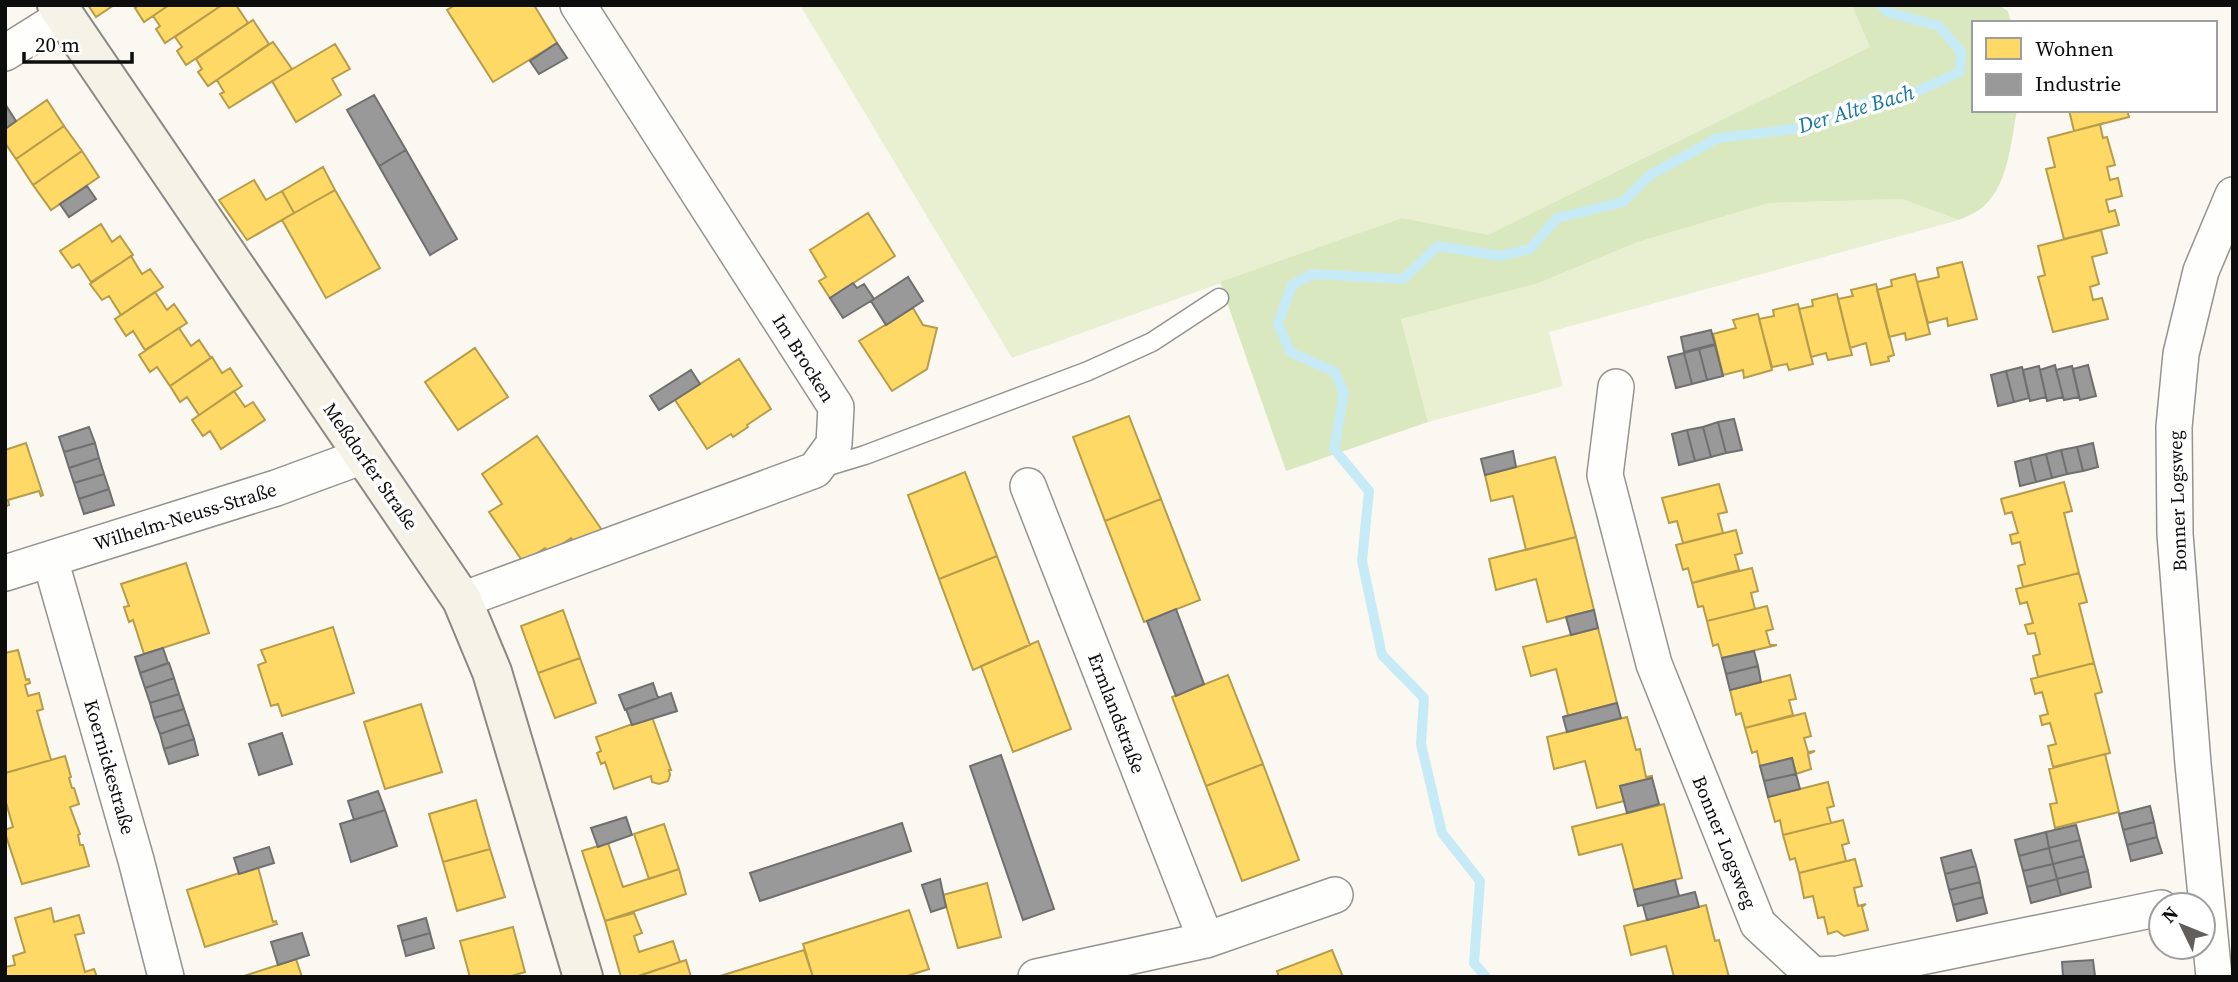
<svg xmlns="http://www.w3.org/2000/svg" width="2238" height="982" viewBox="0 0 2238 982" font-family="'Source Serif 4',serif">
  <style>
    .green { fill: #e8f0d1 }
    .forest { fill: #d9e8be }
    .homes { fill: #ffd966; stroke: #b69c4b; stroke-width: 2 }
    .industry { fill: #999; stroke: #6f6f6f; stroke-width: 2 }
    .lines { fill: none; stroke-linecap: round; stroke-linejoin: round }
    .stream { stroke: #c7ebf6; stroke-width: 10 }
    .lane-casing { stroke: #949390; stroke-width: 21 }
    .street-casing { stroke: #949390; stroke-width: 38 }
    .secondary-casing { stroke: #8b8986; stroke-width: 42 }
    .lane { stroke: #fefefd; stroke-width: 18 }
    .street { stroke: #fefefd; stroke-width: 35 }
    .secondary { stroke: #f5f2e8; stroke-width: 38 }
    .labels { text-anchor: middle; stroke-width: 7; stroke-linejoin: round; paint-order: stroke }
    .street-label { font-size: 19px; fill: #0d0d0d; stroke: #fff }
    .water-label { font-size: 21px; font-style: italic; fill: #1375a2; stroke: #fff }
  </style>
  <rect width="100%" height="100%" fill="#fbf8f1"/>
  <!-- green -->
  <path class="green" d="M800 5H1856L1870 47 1488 236 1402 218 1012 358Z
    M1902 199 1959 220 1549 332 1563 386 1428 422 1401 319 1536 284 1638 242 1769 203Z"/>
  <!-- forest -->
  <path class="forest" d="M1852 5H1999L2008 11 2011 23H1974V110H2017C2011 142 2008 190 1979 210 1973 214 1965 217 1959 220L1902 199 1769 203 1638 242 1536 284 1401 319 1428 422 1286 471 1220 282 1402 218 1488 235 1870 47Z"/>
  <!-- homes -->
  <path class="homes" d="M88 5H114L96 17Z
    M139 5H169L144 22 135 8Z
    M169 5H222L165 43 156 29 160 26 153 16Z
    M222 5H236L248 23 186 65 177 51 182 47 175 37Z
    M455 5H534L557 43 493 82 447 10Z
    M253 20 269 44 208 86 198 72 202 69 196 59Z
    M273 42 292 69 229 108 220 94 224 92 217 80Z
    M335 44 350 69 332 79 341 95 296 122 272 81Z
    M47 100 64 126 16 159 5 143V129Z
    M2069 110H2127L2129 117 2074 131Z
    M2104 123 2100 125 2103 138 2107 137 2115 165 2107 167 2110 180 2118 178 2122 196 2106 200 2109 212 2115 210 2119 225 2064 239 2046 169 2055 167 2048 138Z
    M64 126 82 151 33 185 16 159Z
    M82 151 99 177 51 210 33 185Z
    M323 167 335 190 294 213 282 191Z
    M254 180 266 200 282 191 294 213 247 240 219 200Z
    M335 190 380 268 326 298 282 220Z
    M868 213 895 256 830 298 819 281 826 277 810 250Z
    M101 224 112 242 120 236 133 255 91 282 79 264 72 268 60 251Z
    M2101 230 2107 253 2092 257 2099 284 2090 287 2093 300 2102 298 2108 319 2053 332 2038 277 2045 275 2038 246Z
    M131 256 142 274 150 269 163 287 121 315 109 296 102 300 90 284Z
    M1962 262 1977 319 1948 326 1947 318 1928 323 1917 282 1939 277 1937 268Z
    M1915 274 1930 334 1906 340 1905 333 1889 337 1877 290 1892 286 1891 280Z
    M1876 284 1894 355 1888 357 1889 361 1871 365 1866 343 1850 348 1838 299 1853 296 1851 290Z
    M155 292 167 310 174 304 187 323 145 350 133 331 126 336 115 319Z
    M1837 294 1852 355 1828 360 1826 353 1811 357 1799 309 1813 306 1812 300Z
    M1798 304 1813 364 1789 370 1787 364 1772 367 1759 319 1774 316 1773 310Z
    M913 308 923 325 937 328 927 369 892 391 859 341Z
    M1758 314 1772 370 1744 378 1743 370 1723 375 1713 334 1736 328 1733 320Z
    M179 328 191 346 199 340 211 358 170 386 157 367 150 372 139 355Z
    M475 348 508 397 458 430 425 382Z
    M212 357 222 373 230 368 242 386 199 415 187 397 180 402 170 386Z
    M739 359 771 409 747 425 748 427 733 437 731 434 707 449 675 400Z
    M234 391 245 407 253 402 265 420 221 449 210 431 203 436 192 420Z
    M1129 416 1161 499 1105 521 1073 437Z
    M537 436 604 533 575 543 571 538 549 553 545 548 523 562 489 512 502 504 482 474Z
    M26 443 43 495 41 496 39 491 8 500 9 505 5 507V450Z
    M1555 457 1576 537 1526 550 1513 496 1491 501 1485 475Z
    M965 472 997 556 939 579 908 495Z
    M2064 482 2072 511 2064 513 2079 573 2023 587 2018 566 2025 564 2020 542 2012 544 2010 535 2018 533 2012 512 2005 514 2001 499Z
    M1719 484 1727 512 1718 514 1723 533 1683 543 1677 521 1669 523 1662 498Z
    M1161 499 1200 600 1144 622 1105 521Z
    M1736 530 1742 553 1735 555 1739 570 1692 583 1688 568 1683 570 1676 545Z
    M1576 537 1594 610 1547 622 1536 579 1496 590 1489 559Z
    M997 556 1030 645 973 670 939 579Z
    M186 563 209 633 144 654 133 620 129 622 124 607 129 606 121 584Z
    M1752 568 1758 591 1751 593 1755 609 1707 621 1703 606 1698 607 1692 583Z
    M2079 573 2087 602 2079 604 2094 663 2038 677 2033 656 2040 654 2035 633 2028 634 2025 625 2033 623 2027 602 2020 604 2016 589Z
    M1767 606 1773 629 1766 631 1770 645H1777L1722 658 1718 644 1713 646 1707 621Z
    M563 610 580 658 538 673 521 626Z
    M333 627 354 693 282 716 278 704 271 706 258 665 266 662 261 650Z
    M1598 628 1617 703 1563 717 1568 715 1556 669 1531 676 1523 647Z
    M1038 641 1071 729 1013 752 981 666Z
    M18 650 26 680 29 679 30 683 25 685 28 696 39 693 43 709 37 711 51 760 6 773 5 653Z
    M580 658 596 703 555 718 538 673Z
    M2094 663 2102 692 2095 694 2110 753 2053 767 2048 746 2056 744 2050 723 2042 725 2040 716 2048 714 2042 692 2035 694 2031 679Z
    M1228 675 1263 764 1206 786 1172 697Z
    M1790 675 1796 699 1789 700 1793 715 1745 728 1741 713 1736 715 1730 690Z
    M421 704 442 772 385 789 364 722Z
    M1805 713 1811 736 1804 738 1808 752 1815 751 1808 754 1811 769 1796 774 1792 758 1760 766 1757 751 1752 753 1745 728Z
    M652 717 671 770H669L670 775 668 781 659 784 652 782 651 776 614 789 605 762 601 764 597 753 601 751 596 737Z
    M1627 717 1636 750 1640 749 1646 777 1652 776V778L1620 786 1624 801 1597 808 1585 761 1554 769 1547 737Z
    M2105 754 2119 812 2055 828 2050 804 2057 803 2049 769Z
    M65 756 71 777 69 778 72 788H74L79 804 70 807 80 834 78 835 80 845H83L89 866 22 884 5 833V830L13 827 5 799V773Z
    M1263 764 1299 860 1242 881 1206 786Z
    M1828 782 1834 806 1827 808 1831 823 1783 835 1780 820 1775 822 1768 797Z
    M476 800 490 849 443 862 429 814Z
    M1664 804 1682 878 1634 890 1622 844 1579 855 1572 827Z
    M1843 820 1849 843 1842 845 1846 861 1799 873 1795 858 1790 860 1783 835Z
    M664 824 679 869 649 879 634 834Z
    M608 843 623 887 679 869 686 894 605 921 582 851Z
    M490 849 505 897 457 911 443 862Z
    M1855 859 1862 886 1854 888 1858 906 1866 904 1862 907 1868 930 1844 936 1837 931 1828 934 1824 917 1818 918 1813 896 1804 898 1799 873Z
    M258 867 273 922 276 921 277 924 205 947 187 890Z
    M987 883 1001 937 958 948 943 895Z
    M1706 905 1715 941 1719 940 1729 977H1674L1666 946 1631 955 1624 926Z
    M51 908 54 922 79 915 84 933 75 935 85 972 94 969 97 977H5V967L15 965 13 956 25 952 15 918Z
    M909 910 929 969 904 977H813L803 944Z
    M634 913 642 933 634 936 639 952 673 941 680 962 636 977H621L605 921Z
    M513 927 525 972 508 977H470L460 941Z
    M804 950 813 977H717Z
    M1332 950 1343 977H1279L1277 971Z
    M296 959 302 977H241L278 965Z
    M686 960 691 977H638V976Z"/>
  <!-- industry -->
  <path class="industry" d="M557 43 567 58 539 74 530 61Z
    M374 95 406 150 379 166 347 110Z
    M7 107 16 121 5 129V109Z
    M406 150 457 239 430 255 379 166Z
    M87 186 96 199 69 217 60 204Z
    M908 277 923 301 886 325 871 301Z
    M853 283 857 288 864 284 874 299 843 318 830 298Z
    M1711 330 1715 344 1684 352 1681 337Z
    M1715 345 1723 376 1707 380 1699 349Z
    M1699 349 1707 380 1692 384 1684 353Z
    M1684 353 1692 384 1676 388 1668 357Z
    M2055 365 2063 397 2047 401 2040 370Z
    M2088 365 2096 396 2080 400 2073 369Z
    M2039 366 2046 397 2030 401 2023 370Z
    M2072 366 2079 397 2064 400 2056 370Z
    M2022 367 2029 398 2014 402 2006 371Z
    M691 370 700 384 659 410 650 396Z
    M2006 371 2014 402 1998 406 1991 375Z
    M1734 419 1742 450 1726 453 1718 422Z
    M1718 422 1726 453 1711 457 1703 427Z
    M89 427 95 443 64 452 59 437Z
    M1703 427 1711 457 1695 461 1687 430Z
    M1687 430 1695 461 1679 465 1672 434Z
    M95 443 99 458 69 468 64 452Z
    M2093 443 2098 467 2083 471 2077 447Z
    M2077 447 2083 471 2067 474 2061 450Z
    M2061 450 2067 474 2052 478 2046 454Z
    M1513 451 1516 467 1485 475 1481 459Z
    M2046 454 2052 478 2036 482 2030 458Z
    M99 458 104 474 74 483 69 468Z
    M2030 458 2036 482 2020 486 2015 462Z
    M104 474 109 489 79 499 74 483Z
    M109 489 114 505 84 514 79 499Z
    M1176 609 1204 684 1176 696 1147 621Z
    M1594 610 1598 628 1571 635 1566 617Z
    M163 648 168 663 140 673 135 657Z
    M1754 651 1758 666 1726 674 1722 658Z
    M169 663 174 678 145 688 140 673Z
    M1758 666 1761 682 1730 690 1726 674Z
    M174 678 179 694 150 703 145 688Z
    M653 683 658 698 625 710 619 695Z
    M671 693 677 711 632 725 626 709Z
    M179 694 184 709 154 718 150 703Z
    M1617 703 1621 718 1567 732 1563 717Z
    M184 709 189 724 160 734 154 718Z
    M189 724 194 739 164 749 160 734Z
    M282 733 292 764 259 775 249 744Z
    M194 739 198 755 169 764 164 749Z
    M1001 755 1054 909 1023 920 970 766Z
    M1792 758 1796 774 1764 781 1760 766Z
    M1796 774 1800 789 1768 797 1764 781Z
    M1652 778 1659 804 1627 813 1620 786Z
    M378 791 385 810 354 820 348 801Z
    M2150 806 2154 822 2123 830 2119 814Z
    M385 810 397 846 351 862 340 824Z
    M626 817 632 835 598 847 591 828Z
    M2154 822 2157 837 2127 845 2123 830Z
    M902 823 911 851 760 901 750 873Z
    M2076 825 2080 840 2049 848 2046 832Z
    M2046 832 2049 848 2019 856 2015 840Z
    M2157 837 2162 853 2131 861 2127 845Z
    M2080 840 2084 856 2053 864 2049 848Z
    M269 847 274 863 239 874 234 858Z
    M2049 848 2053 864 2023 871 2019 856Z
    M1971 850 1976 866 1945 874 1941 858Z
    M2084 856 2088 871 2057 879 2053 864Z
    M2053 864 2057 879 2027 887 2023 871Z
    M1976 866 1980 882 1949 890 1945 874Z
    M2088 871 2091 887 2061 895 2057 879Z
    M940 879 946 907 931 912 922 885Z
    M2057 879 2061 895 2031 903 2027 887Z
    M1675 880 1679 896 1638 906 1634 890Z
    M1980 882 1983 897 1953 905 1949 890Z
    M1695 892 1699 907 1647 920 1643 905Z
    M1983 897 1987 913 1957 921 1953 905Z
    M426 918 430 933 402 941 398 926Z
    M302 933 309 955 278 965 271 942Z
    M430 933 434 948 406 956 402 941Z
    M2093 960 2095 976 2063 977 2062 962Z"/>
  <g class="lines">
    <!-- stream -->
    <path class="stream" d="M1486 977 1474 963 1480 881 1442 833 1421 744 1424 698 1382 655 1362 561 1369 491 1334 449 1344 393 1335 372 1290 352 1278 323 1292 285 1312 274 1403 279 1438 246 1500 256 1530 249 1557 218 1623 202 1650 175 1718 138 1811 127 1859 104 1909 95 1960 72 1961 52 1939 26 1887 12 1881 5"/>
    <defs>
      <path id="lane" d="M822 468 865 455 1088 371 1152 342 1219 298"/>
      <path id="street" d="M5 53 64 16
        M1616 387 1605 475 1654 664 1758 924 1813 975 1838 974 2161 908
        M1028 486 1206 940
        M50 559 136 860 166 977
        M5 573 276 488 363 456
        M462 600 815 470 834 444 836 407 578 5
        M1036 977 1206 940 1335 895
        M2214 977 2193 764 2175 534 2174 427 2181 354 2201 271 2233 195"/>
      <path id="secondary" d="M57 5 462 600 492 672 583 977"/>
    </defs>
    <!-- lane casing -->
    <use href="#lane" class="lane-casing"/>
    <!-- street casing -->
    <use href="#street" class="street-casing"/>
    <!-- secondary casing -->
    <use href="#secondary" class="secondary-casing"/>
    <!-- lane -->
    <use href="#lane" class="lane"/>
    <!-- street -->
    <use href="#street" class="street"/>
    <!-- secondary -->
    <use href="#secondary" class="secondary"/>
  </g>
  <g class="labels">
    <!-- street labels -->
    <g class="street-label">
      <text transform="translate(804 358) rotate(58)" y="7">Im Brocken</text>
      <text transform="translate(371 466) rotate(55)" y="7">Meßdorfer Straße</text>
      <text transform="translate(2177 501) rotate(-92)" y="7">Bonner Logsweg</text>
      <text transform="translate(185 516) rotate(-17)" y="7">Wilhelm-Neuss-Straße</text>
      <text transform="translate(1117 713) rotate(69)" y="7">Ermlandstraße</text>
      <text transform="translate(110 767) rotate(74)" y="7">Koernickestraße</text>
      <text transform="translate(1725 842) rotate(68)" y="7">Bonner Logsweg</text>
    </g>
    <!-- water labels -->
    <g class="water-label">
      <text transform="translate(1856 109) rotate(-17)" y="7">Der Alte Bach</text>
    </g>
  </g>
  <!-- border -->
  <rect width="2238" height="982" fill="none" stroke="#0d0d0d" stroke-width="14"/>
  <!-- legend -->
  <rect x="1972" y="21" width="245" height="91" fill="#ffffff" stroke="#9e9e9e" stroke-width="2"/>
  <rect x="1986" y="38" width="35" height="21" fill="#ffd966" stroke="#9e9e9e" stroke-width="2"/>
  <text x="2035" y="56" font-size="21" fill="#0d0d0d">Wohnen</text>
  <rect x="1986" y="74" width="35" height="21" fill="#999999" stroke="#9e9e9e" stroke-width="2"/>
  <text x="2035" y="91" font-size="21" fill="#0d0d0d">Industrie</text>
  <!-- north arrow -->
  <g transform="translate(2182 926) rotate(313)"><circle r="33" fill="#ffffff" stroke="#9e9e9e" stroke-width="2"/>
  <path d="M0-5L12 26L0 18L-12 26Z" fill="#605f5d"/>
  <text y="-10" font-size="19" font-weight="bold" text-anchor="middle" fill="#0d0d0d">N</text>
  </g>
  <!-- scale -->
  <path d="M24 52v10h108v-10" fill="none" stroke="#0d0d0d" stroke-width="3.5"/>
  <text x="35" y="52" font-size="21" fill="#0d0d0d" stroke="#ffffff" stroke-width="5" paint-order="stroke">20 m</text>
</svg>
